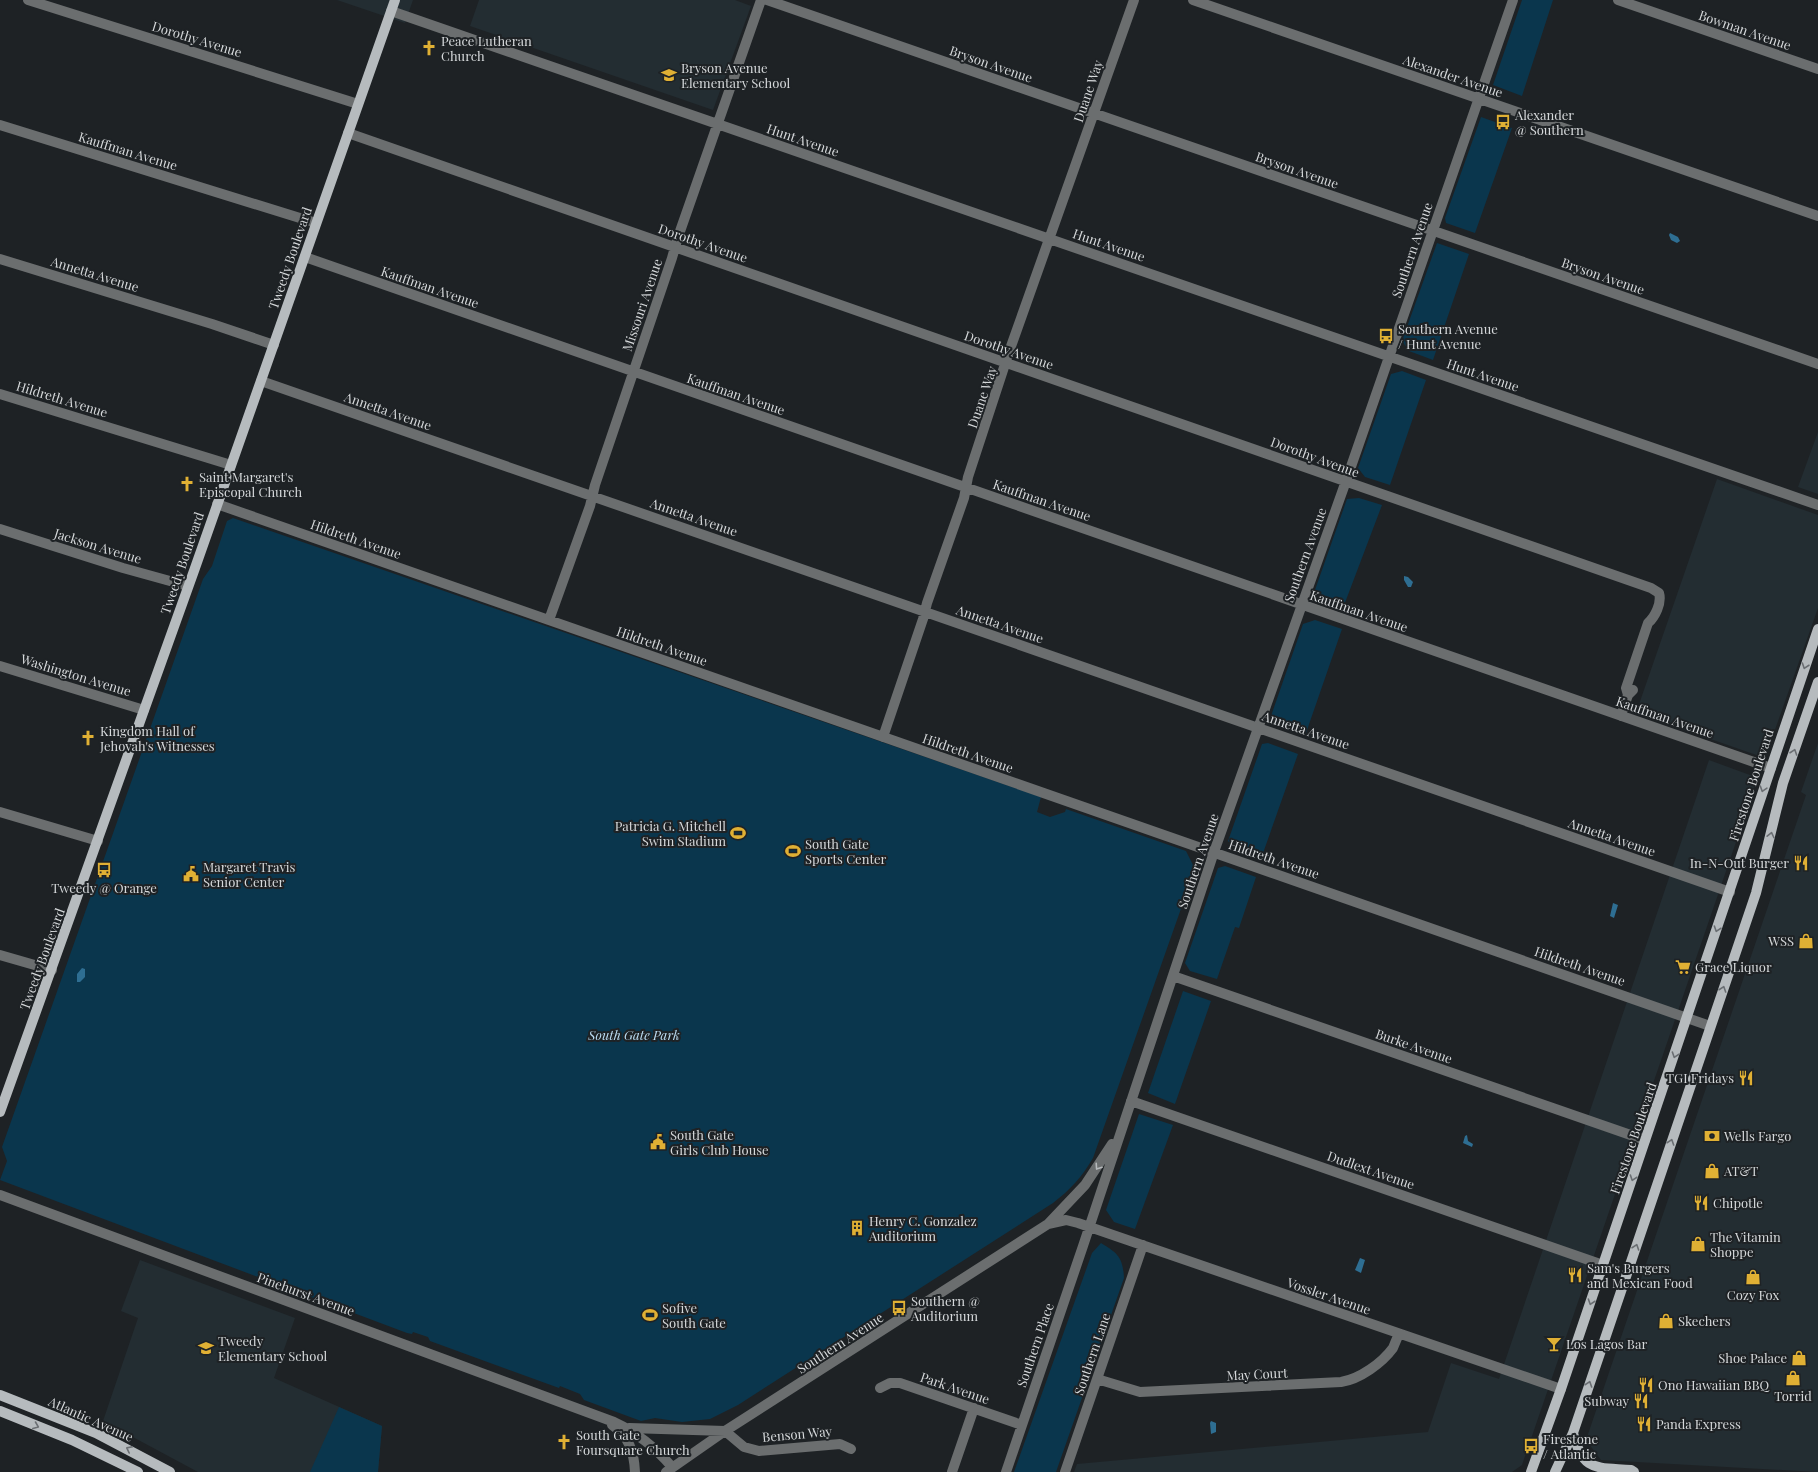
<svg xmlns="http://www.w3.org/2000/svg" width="1818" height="1472" viewBox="0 0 1818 1472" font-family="'Playfair Display',serif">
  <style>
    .built { fill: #232d32 }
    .green { fill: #0a364d }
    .water { fill: #2e6e92 }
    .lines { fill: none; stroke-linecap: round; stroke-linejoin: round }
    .minor { stroke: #6b6e6f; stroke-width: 10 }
    .major { stroke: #b6bbbe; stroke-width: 10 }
    .oneway { stroke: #6a6e72 }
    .oneway2 { stroke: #b6b9bb }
    .labels { text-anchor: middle; stroke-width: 4; stroke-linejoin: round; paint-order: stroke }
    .street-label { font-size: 13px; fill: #d6d9db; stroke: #1e2225 }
    .poi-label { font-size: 13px; fill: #d6d9db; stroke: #1e2225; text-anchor: start }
    .park-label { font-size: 13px; font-style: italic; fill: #bcddf3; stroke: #1e2225 }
  </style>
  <rect width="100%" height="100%" fill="#1e2225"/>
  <!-- built -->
  <path class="built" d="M337 0H413L405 23Z
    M479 0H735L751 6 713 110 470 26Z
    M1818 432V494L1798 487Z
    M1717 479 1818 515V608L1765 758 1636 713Z
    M1818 743V1472L1601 1460 1586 1440 1806 795 1801 792Z
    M1709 760 1758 778 1522 1465 1512 1472H1074L1077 1464 1428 1432 1451 1363 1499 1379Z
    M140 1260 295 1318 274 1378 382 1426 378 1472H198L103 1421 138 1318 121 1311Z"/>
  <!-- green -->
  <path class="green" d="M1522 0H1553L1522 96 1493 85Z
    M1481 117 1512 128 1475 233 1446 223 1445 218Z
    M1437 243 1469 254 1433 360 1409 351 1402 341Z
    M1402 371 1426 380 1390 485 1365 477 1358 468 1391 374Z
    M1359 498 1382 505 1343 608 1321 601 1315 590 1347 499Z
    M233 518 1041 797 1037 812 1050 817 1065 812 1066 809 1186 851 1195 869 1093 1158C1082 1177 1070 1190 1053 1203L738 1405 710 1419 682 1422 655 1418 641 1421 584 1400 580 1394 560 1386 559 1388 430 1341 428 1337 413 1332 412 1334 407 1333 0 1180 7 1161 2 1147 203 579 212 566 227 521Z
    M1315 620 1342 629 1306 733 1274 722 1271 716 1303 624Z
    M1268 743 1298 754 1262 856 1234 846 1228 841 1262 744Z
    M1225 866 1256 877 1239 928 1235 927 1217 979 1190 971 1185 963 1218 868Z
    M1183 991 1211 1001 1175 1104 1148 1093Z
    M1139 1114 1173 1125 1135 1229 1114 1222 1106 1210Z
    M1101 1243C1118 1253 1123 1258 1124 1278L1056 1472H1014L1092 1253Z
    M339 1407 382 1426 378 1472H310Z"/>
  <!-- water -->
  <path class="water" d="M1670 233 1678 237 1680 241 1677 243 1671 240 1669 235Z
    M1404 576 1408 577 1413 582 1411 587H1408L1404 580Z
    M1613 903 1618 905 1614 918 1610 916Z
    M82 968 85 969V977L80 982H77V974Z
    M1467 1135 1468 1141 1473 1144 1472 1147 1463 1143 1465 1136Z
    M1360 1258 1365 1260 1361 1273 1355 1270Z
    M1211 1421 1216 1423V1432L1211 1434 1210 1423Z"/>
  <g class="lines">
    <!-- minor -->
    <path class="minor" d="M28 0 358 104
      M767 0 1818 364
      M1193 0 1818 216
      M1618 0 1818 69
      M391 11 1818 505
      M0 125 316 223
      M348 133 1651 588 1659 593C1662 603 1655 617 1648 623L1626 688 1628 695
      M305 257 1771 768
      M0 259 212 324 274 345
      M261 381 1730 892
      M0 394 231 465
      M217 504 1710 1026
      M0 529 123 568 188 586
      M549 620 590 506 595 485 672 258 678 237 761 0
      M0 666 144 710
      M1621 716 1628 695 1633 690
      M883 737 923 619 927 603 964 498 968 477 1009 352 1134 0
      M0 812 98 841
      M0 955 52 970
      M1173 976 1645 1140
      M1131 1101 1603 1265
      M0 1195 614 1422C638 1433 655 1447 672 1467
      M1048 1224 1066 1220 1078 1223 1561 1389
      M1097 1379 1140 1392 1341 1382C1360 1379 1382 1363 1393 1348 1395 1343 1397 1338 1399 1334
      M880 1388 890 1383H900L1022 1425
      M612 1425C629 1437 634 1451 635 1472
      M629 1428 725 1431 744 1447 759 1451 840 1444 851 1449
      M666 1472 725 1431 1048 1224 1085 1185 1112 1144
      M952 1472 974 1408
      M1006 1472 1083 1246 1214 852 1346 481 1513 0
      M1065 1472 1143 1245"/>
    <!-- major -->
    <path class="major" d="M0 1112 195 568 395 0
      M0 1395 96 1433 170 1472
      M0 1411 72 1440 138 1472
      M1573 1433C1583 1472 1595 1467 1631 1470L1634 1472
      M1531 1472 1561 1389 1818 629
      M1555 1472 1573 1433 1756 893 1783 783 1818 682"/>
  </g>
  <!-- one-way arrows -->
  <defs><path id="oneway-chevron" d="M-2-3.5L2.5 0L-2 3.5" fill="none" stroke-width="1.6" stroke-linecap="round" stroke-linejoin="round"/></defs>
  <g class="oneway">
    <use href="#oneway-chevron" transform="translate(1805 666) rotate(109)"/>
    <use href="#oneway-chevron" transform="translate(1794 752) rotate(-71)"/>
    <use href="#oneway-chevron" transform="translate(1763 789) rotate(108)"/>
    <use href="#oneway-chevron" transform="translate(1771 835) rotate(-77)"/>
    <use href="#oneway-chevron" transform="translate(1717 929) rotate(109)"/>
    <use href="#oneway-chevron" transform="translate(1723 989) rotate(-71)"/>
    <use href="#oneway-chevron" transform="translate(1675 1055) rotate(109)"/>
    <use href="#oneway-chevron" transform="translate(1671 1142) rotate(-71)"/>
    <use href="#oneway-chevron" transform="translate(1633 1178) rotate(109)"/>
    <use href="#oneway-chevron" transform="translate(1636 1247) rotate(-71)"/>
    <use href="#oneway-chevron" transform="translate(1591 1302) rotate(109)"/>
    <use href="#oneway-chevron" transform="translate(1589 1384) rotate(-71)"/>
    <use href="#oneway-chevron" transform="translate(36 1426) rotate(22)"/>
    <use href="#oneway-chevron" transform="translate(129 1449) rotate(-153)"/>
  </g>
  <use class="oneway2" href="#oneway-chevron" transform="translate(1098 1167) rotate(124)"/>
  <!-- icons -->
  <defs>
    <symbol id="church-bare" viewBox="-9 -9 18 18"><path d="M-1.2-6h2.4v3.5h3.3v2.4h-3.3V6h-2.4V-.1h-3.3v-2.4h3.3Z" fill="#e0b034" stroke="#1e2225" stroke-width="2.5" paint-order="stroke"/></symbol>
    <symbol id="school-bare" viewBox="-9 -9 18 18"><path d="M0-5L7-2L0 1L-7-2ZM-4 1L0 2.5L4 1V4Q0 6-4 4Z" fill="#e0b034" stroke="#1e2225" stroke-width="2.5" paint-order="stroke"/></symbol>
    <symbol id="bus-bare" viewBox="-9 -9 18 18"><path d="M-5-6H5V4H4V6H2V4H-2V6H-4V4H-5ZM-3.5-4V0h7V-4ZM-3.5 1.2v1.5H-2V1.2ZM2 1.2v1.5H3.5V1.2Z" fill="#e0b034" stroke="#1e2225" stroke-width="2.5" paint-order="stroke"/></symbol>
    <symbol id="stadium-bare" viewBox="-9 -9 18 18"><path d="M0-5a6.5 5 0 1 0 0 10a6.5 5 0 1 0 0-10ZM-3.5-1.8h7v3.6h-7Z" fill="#e0b034" stroke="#1e2225" stroke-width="2.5" paint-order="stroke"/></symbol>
    <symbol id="restaurant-bare" viewBox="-9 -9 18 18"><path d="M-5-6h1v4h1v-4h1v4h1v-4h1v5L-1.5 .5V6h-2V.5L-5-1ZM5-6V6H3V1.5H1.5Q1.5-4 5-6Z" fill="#e0b034" stroke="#1e2225" stroke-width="2.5" paint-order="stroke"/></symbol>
    <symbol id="civic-bare" viewBox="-9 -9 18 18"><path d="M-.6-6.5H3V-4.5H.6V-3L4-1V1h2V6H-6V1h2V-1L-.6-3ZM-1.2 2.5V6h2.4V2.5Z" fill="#e0b034" stroke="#1e2225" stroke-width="2.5" paint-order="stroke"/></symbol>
    <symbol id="shop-bare" viewBox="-9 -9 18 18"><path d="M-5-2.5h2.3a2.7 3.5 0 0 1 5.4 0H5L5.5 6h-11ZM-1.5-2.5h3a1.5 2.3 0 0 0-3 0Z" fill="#e0b034" stroke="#1e2225" stroke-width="2.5" paint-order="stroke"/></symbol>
    <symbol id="supermarket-bare" viewBox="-9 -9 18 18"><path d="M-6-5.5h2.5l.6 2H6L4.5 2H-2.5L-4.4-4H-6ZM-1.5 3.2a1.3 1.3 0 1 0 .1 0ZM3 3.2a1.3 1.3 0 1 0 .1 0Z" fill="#e0b034" stroke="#1e2225" stroke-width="2.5" paint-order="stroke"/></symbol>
    <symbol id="bank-bare" viewBox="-9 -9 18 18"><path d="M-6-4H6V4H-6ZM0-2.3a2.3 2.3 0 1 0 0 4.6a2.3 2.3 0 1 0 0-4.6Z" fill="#e0b034" stroke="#1e2225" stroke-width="2.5" paint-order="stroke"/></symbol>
    <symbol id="building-bare" viewBox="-9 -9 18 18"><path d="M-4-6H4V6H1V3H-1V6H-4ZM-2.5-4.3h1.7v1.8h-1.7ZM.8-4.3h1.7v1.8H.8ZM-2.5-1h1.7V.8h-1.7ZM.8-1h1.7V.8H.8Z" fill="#e0b034" stroke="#1e2225" stroke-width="2.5" paint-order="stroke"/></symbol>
    <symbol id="bar-bare" viewBox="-9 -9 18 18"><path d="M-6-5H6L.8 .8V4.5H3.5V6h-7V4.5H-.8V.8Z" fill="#e0b034" stroke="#1e2225" stroke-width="2.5" paint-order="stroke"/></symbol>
  </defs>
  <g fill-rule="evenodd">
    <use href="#church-bare" x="418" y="37" width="22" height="22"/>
    <use href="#school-bare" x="658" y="64" width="22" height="22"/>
    <use href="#bus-bare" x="1492" y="111" width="22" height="22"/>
    <use href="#bus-bare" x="1375" y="325" width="22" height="22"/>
    <use href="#church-bare" x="176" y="473" width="22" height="22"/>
    <use href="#church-bare" x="77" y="727" width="22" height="22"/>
    <use href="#stadium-bare" x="727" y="822" width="22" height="22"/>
    <use href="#stadium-bare" x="782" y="840" width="22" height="22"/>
    <use href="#restaurant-bare" x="1790" y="852" width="22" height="22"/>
    <use href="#bus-bare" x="93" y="859" width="22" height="22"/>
    <use href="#civic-bare" x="180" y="863" width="22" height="22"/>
    <use href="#shop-bare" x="1795" y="930" width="22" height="22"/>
    <use href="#supermarket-bare" x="1672" y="956" width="22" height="22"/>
    <use href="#restaurant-bare" x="1735" y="1067" width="22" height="22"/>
    <use href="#bank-bare" x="1701" y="1125" width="22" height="22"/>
    <use href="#civic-bare" x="647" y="1131" width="22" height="22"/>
    <use href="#shop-bare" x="1701" y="1160" width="22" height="22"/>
    <use href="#restaurant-bare" x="1690" y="1192" width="22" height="22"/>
    <use href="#building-bare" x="846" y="1217" width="22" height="22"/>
    <use href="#shop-bare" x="1687" y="1233" width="22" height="22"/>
    <use href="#restaurant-bare" x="1564" y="1264" width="22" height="22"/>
    <use href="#shop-bare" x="1742" y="1266" width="22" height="22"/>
    <use href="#bus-bare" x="888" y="1297" width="22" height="22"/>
    <use href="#stadium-bare" x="639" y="1304" width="22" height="22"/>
    <use href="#shop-bare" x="1655" y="1310" width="22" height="22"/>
    <use href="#bar-bare" x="1543" y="1333" width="22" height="22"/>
    <use href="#school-bare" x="195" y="1337" width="22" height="22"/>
    <use href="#shop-bare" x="1788" y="1347" width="22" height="22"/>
    <use href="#shop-bare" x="1782" y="1367" width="22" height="22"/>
    <use href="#restaurant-bare" x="1635" y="1374" width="22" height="22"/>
    <use href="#restaurant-bare" x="1630" y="1390" width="22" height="22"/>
    <use href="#restaurant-bare" x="1633" y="1413" width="22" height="22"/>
    <use href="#church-bare" x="553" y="1431" width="22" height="22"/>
    <use href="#bus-bare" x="1520" y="1435" width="22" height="22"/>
  </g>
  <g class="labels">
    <!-- street labels -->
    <g class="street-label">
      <text transform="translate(1745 30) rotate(19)" y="5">Bowman Avenue</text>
      <text transform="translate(197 39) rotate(17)" y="5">Dorothy Avenue</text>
      <text transform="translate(991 64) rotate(19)" y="5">Bryson Avenue</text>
      <text transform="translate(1453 76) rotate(19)" y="5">Alexander Avenue</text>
      <text transform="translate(1088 91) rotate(-71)" y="5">Duane Way</text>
      <text transform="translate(803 140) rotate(19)" y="5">Hunt Avenue</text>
      <text transform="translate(128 151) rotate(17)" y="5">Kauffman Avenue</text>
      <text transform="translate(1297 170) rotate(19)" y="5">Bryson Avenue</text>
      <text transform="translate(703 243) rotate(19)" y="5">Dorothy Avenue</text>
      <text transform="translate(1109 245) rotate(19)" y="5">Hunt Avenue</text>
      <text transform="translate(1412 250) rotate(-71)" y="5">Southern Avenue</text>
      <text transform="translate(290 258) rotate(-71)" y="5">Tweedy Boulevard</text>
      <text transform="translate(95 274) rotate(17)" y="5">Annetta Avenue</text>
      <text transform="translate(1603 276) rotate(19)" y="5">Bryson Avenue</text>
      <text transform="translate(430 287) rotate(19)" y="5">Kauffman Avenue</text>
      <text transform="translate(642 305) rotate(-71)" y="5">Missouri Avenue</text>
      <text transform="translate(1009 350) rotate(19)" y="5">Dorothy Avenue</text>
      <text transform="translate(1483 375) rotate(19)" y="5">Hunt Avenue</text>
      <text transform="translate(736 394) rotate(19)" y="5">Kauffman Avenue</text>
      <text transform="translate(982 397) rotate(-71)" y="5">Duane Way</text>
      <text transform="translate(62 399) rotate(17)" y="5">Hildreth Avenue</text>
      <text transform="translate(388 411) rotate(19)" y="5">Annetta Avenue</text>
      <text transform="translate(1315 457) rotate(20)" y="5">Dorothy Avenue</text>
      <text transform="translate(1042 500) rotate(19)" y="5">Kauffman Avenue</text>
      <text transform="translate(694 517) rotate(19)" y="5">Annetta Avenue</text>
      <text transform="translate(356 539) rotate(19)" y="5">Hildreth Avenue</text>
      <text transform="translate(98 546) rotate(17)" y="5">Jackson Avenue</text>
      <text transform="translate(1305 555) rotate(-70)" y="5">Southern Avenue</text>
      <text transform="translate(182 563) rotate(-71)" y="5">Tweedy Boulevard</text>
      <text transform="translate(1359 611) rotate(19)" y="5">Kauffman Avenue</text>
      <text transform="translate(1000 624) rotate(19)" y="5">Annetta Avenue</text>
      <text transform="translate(662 646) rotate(19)" y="5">Hildreth Avenue</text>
      <text transform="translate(76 675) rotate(17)" y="5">Washington Avenue</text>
      <text transform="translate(1665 717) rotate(19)" y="5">Kauffman Avenue</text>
      <text transform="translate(1306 730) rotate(19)" y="5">Annetta Avenue</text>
      <text transform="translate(968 753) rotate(19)" y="5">Hildreth Avenue</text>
      <text transform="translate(1751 785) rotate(-72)" y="5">Firestone Boulevard</text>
      <text transform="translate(1612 837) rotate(19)" y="5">Annetta Avenue</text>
      <text transform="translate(1274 859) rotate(19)" y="5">Hildreth Avenue</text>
      <text transform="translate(1198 861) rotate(-71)" y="5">Southern Avenue</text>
      <text transform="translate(42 959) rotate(-70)" y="5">Tweedy Boulevard</text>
      <text transform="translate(1580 966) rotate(19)" y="5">Hildreth Avenue</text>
      <text transform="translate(1414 1046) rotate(19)" y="5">Burke Avenue</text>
      <text transform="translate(1633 1138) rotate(-71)" y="5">Firestone Boulevard</text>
      <text transform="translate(1371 1170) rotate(19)" y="5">Dudlext Avenue</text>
      <text transform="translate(306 1294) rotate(20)" y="5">Pinehurst Avenue</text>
      <text transform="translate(1329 1296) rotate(19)" y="5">Vossler Avenue</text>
      <text transform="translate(840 1343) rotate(-33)" y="5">Southern Avenue</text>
      <text transform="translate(1035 1345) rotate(-71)" y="5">Southern Place</text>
      <text transform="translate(1092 1354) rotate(-71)" y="5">Southern Lane</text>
      <text transform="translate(1257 1374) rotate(-3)" y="5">May Court</text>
      <text transform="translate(955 1388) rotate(19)" y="5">Park Avenue</text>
      <text transform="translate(91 1419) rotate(24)" y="5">Atlantic Avenue</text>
      <text transform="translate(797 1434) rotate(-5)" y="5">Benson Way</text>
    </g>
    <!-- poi labels -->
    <g class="poi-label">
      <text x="441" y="46">Peace Lutheran<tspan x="441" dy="15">Church</tspan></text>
      <text x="681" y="73">Bryson Avenue<tspan x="681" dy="15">Elementary School</tspan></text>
      <text x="1515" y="120">Alexander<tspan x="1515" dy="15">@ Southern</tspan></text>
      <text x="1398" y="334">Southern Avenue<tspan x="1398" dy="15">/ Hunt Avenue</tspan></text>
      <text x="199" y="482">Saint Margaret's<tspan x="199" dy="15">Episcopal Church</tspan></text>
      <text x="100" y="736">Kingdom Hall of<tspan x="100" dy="15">Jehovah's Witnesses</tspan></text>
      <text x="726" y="831" text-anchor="end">Patricia G. Mitchell<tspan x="726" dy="15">Swim Stadium</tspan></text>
      <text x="805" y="849">South Gate<tspan x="805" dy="15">Sports Center</tspan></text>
      <text x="1789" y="868" text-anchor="end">In-N-Out Burger</text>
      <text x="203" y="872">Margaret Travis<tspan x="203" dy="15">Senior Center</tspan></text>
      <text x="104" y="893" text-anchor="middle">Tweedy @ Orange</text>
      <text x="1794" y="946" text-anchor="end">WSS</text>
      <text x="1695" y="972">Grace Liquor</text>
      <text x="1734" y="1083" text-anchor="end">TGI Fridays</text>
      <text x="670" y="1140">South Gate<tspan x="670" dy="15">Girls Club House</tspan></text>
      <text x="1724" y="1141">Wells Fargo</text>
      <text x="1724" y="1176">AT&amp;T</text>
      <text x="1713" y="1208">Chipotle</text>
      <text x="869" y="1226">Henry C. Gonzalez<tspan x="869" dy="15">Auditorium</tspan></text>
      <text x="1710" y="1242">The Vitamin<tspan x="1710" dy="15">Shoppe</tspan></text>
      <text x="1587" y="1273">Sam's Burgers<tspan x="1587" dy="15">and Mexican Food</tspan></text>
      <text x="1753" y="1300" text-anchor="middle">Cozy Fox</text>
      <text x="911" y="1306">Southern @<tspan x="911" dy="15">Auditorium</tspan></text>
      <text x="662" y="1313">Sofive<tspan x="662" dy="15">South Gate</tspan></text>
      <text x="1678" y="1326">Skechers</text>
      <text x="218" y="1346">Tweedy<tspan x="218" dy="15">Elementary School</tspan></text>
      <text x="1566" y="1349">Los Lagos Bar</text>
      <text x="1787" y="1363" text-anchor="end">Shoe Palace</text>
      <text x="1658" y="1390">Ono Hawaiian BBQ</text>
      <text x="1793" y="1401" text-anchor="middle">Torrid</text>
      <text x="1629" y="1406" text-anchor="end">Subway</text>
      <text x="1656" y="1429">Panda Express</text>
      <text x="576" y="1440">South Gate<tspan x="576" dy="15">Foursquare Church</tspan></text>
      <text x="1543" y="1444">Firestone<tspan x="1543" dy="15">/ Atlantic</tspan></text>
    </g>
    <!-- park labels -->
    <g class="park-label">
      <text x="634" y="1040">South Gate Park</text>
    </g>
  </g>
</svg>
